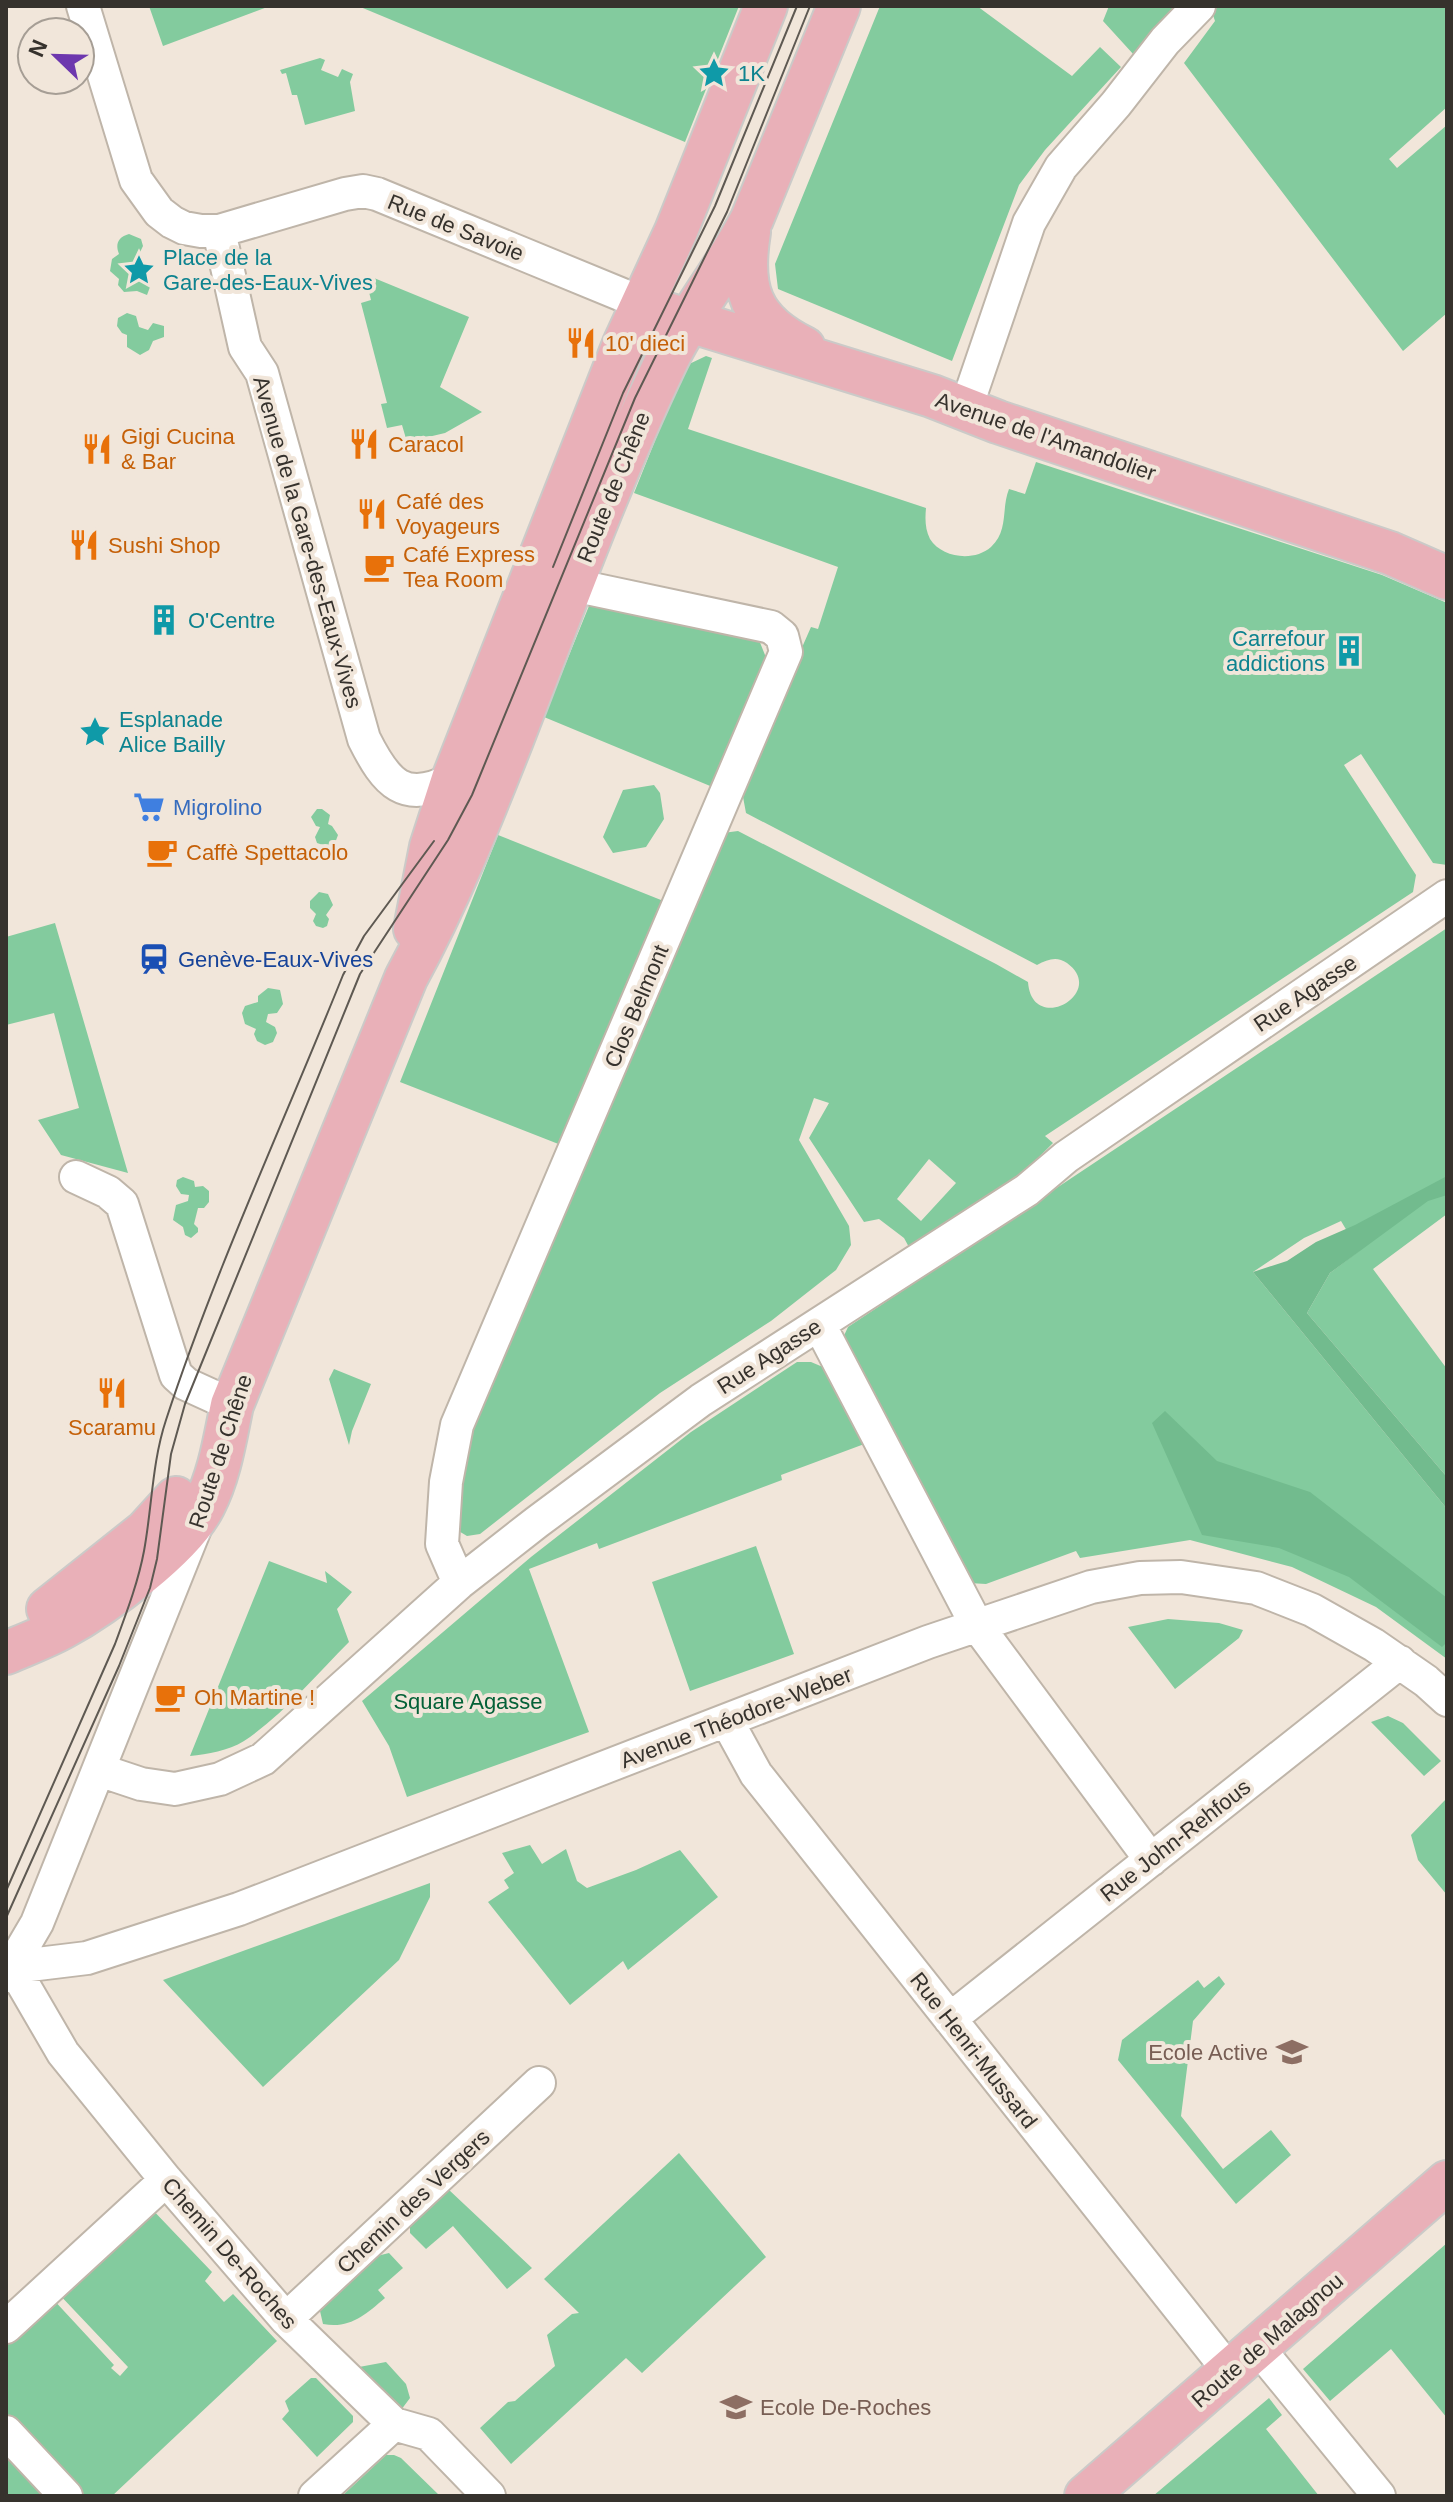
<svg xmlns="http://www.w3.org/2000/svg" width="1453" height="2502" viewBox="0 0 1453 2502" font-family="Arial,sans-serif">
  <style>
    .green { fill: #83cb9e; fill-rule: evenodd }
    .forest { fill: #72bb8e }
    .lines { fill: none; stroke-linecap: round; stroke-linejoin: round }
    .minor-casing { stroke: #bfb5a9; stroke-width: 36 }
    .major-casing { stroke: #cbcac8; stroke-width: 46 }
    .minor { stroke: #fff; stroke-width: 32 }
    .major { stroke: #e9b0b8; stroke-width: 42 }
    .tram { stroke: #5e5952; stroke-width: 2 }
    .labels { text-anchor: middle; stroke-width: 8; stroke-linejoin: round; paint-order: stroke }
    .culture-label { font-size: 22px; fill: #0d838f; stroke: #f1e6da; text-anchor: start }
    .street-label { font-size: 22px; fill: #36322d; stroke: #f1e6da }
    .food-label { font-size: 22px; fill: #c56008; stroke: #f1e6da; text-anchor: start }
    .shop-label { font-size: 22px; fill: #366cbe; stroke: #f1e6da; text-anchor: start }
    .transit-label { font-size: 22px; fill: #164399; stroke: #f1e6da; text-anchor: start }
    .park-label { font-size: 22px; fill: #046137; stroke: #f1e6da }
    .education-label { font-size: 22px; fill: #785e54; stroke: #f1e6da; text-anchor: end }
  </style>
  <rect width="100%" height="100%" fill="#f1e6da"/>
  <!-- green -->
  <path class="green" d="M149 6H270L163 46Z
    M358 6H739L685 142Z
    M880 6H977L1072 76 1100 47 1121 67 1045 150 1019 185 952 361 778 289 775 264Z
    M1109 6H1185L1134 55 1103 21Z
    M1215 6H1447V107L1389 159 1397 168 1447 125V313L1403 351 1184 63 1215 21 1211 9Z
    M320 58 325 60 321 70 338 77 342 69 353 74 350 82 355 111 305 125 297 95H292L286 73 282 74 280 70Z
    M129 234 141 239 143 246C136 261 126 276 149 284L150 287 147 295 137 291 124 292 118 285 119 279 110 271 112 259 119 254C115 244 118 237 129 234Z
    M374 278 469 317 440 387 482 412 445 433 407 442 402 425 387 428 381 404 387 403 361 303 371 300 366 280Z
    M127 313 136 316 139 327 148 330 153 323 164 326V337L153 341 149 350 140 355 127 347V335L122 333 117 326 118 318Z
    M706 356 712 358 688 429 926 508C925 519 925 529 930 539 942 558 974 562 991 547 1009 530 1001 509 1009 489L1025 494 1036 462 1382 575 1447 603V865L1433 863 1361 754 1344 765 1416 875 1413 892 1045 1136 1053 1143 1017 1179 910 1249 904 1238 879 1219 864 1222 809 1138 829 1103 814 1098 799 1140 849 1226 851 1245 836 1270 771 1321 660 1393 480 1534 467 1536 457 1530 467 1417 723 833 738 831 996 964 1028 982C1032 1036 1108 993 1067 963 1057 956 1048 959 1037 965L746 813 741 786 811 627 818 629 838 567 634 493 685 366ZM929 1159 956 1183 921 1221 897 1199Z
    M591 601 759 640 767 660 715 788 544 717Z
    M654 785 660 793 664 819 646 847 613 853 603 837 623 790Z
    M317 809H322L330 815 328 824 332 826 338 835 335 843 329 847 317 843 315 837 320 827 316 826 311 817Z
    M498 835 666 902 561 1145 400 1082Z
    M319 892 328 894 333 905 326 915 329 919 327 926 323 928 316 926 313 921 316 914 310 908V901Z
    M55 923 128 1173 61 1155 38 1120 79 1108 54 1013 6 1025V937Z
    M1447 928V1214L1373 1269 1447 1369V1477L1307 1313 1330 1273 1359 1251 1341 1221 1304 1238 1253 1272 1447 1509V1659L1376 1607 1292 1567 1190 1540 1080 1558 1076 1551 986 1584 969 1583 841 1342 848 1327Z
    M268 988 280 990 283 1004 277 1013 268 1014 266 1022 275 1027 277 1033 273 1042 265 1045 257 1041 254 1034 256 1029 245 1024 242 1013 245 1006 258 1002V996Z
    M183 1177 194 1181 195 1187 203 1186 209 1191V1202L204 1208H198L194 1224 198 1228V1232L191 1238 185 1235 183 1227 173 1220 176 1205 188 1201 189 1195 181 1194 176 1186 177 1180Z
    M797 1362H811L830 1370 867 1443 781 1475 782 1480 599 1549 597 1543 529 1569 589 1732 407 1797 389 1746 362 1701 531 1557 691 1432Z
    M334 1369 371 1384 352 1431 349 1445 329 1379Z
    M756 1546 794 1654 690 1691 652 1582Z
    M269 1561 327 1583 325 1571 352 1592 337 1609 349 1642C316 1675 283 1715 244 1741 228 1751 208 1754 190 1756Z
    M1168 1619 1219 1623 1243 1630 1239 1638 1175 1689 1128 1627Z
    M1388 1716 1403 1723 1441 1761 1424 1776 1371 1722Z
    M1447 1798V1895L1418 1860 1411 1835Z
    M530 1845 542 1864 566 1849 577 1881 587 1888 636 1870 680 1850 718 1897 628 1970 623 1961 570 2005 488 1902 509 1888 504 1880 514 1873 502 1853Z
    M430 1883V1897L399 1960 263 2087 163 1980Z
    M1219 1976 1225 1984 1193 2021 1181 2116 1223 2169 1271 2130 1291 2155 1236 2204 1118 2060 1122 2040 1198 1980 1204 1988Z
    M679 2153 766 2257 642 2373 626 2358 511 2464 480 2428 508 2402 515 2401 555 2366 547 2335 572 2314 579 2313 544 2279Z
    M448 2189 532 2268 507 2289 453 2226 426 2249 410 2233V2224Z
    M148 2205 212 2272 205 2281 224 2302 233 2294 277 2341 112 2496H76L6 2422V2338L51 2297 114 2365 111 2368 120 2376 128 2367 56 2291Z
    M1447 2243V2418L1391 2349 1330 2401 1303 2369Z
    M389 2253 403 2268 378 2290 385 2298C365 2315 350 2329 323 2324L320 2311 377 2256Z
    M386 2362 406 2384 410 2398 401 2410 359 2367Z
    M311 2378H316L353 2416V2422L317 2457 282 2419 289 2411 285 2401Z
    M1269 2398 1282 2415 1266 2429 1319 2496H1153Z
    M6 2452 47 2496H6Z
    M386 2455H394L401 2458 440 2496H342Z"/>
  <!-- forest -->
  <path class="forest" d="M1447 1176V1195L1428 1201 1330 1273 1307 1313 1447 1477V1509L1253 1272 1287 1261 1316 1242 1355 1225Z
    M1165 1411 1217 1461 1310 1492 1447 1598V1642L1442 1647 1349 1577 1279 1548 1202 1535 1152 1423Z"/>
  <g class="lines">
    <defs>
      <path id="minor" d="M83 6 136 180 159 212 172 222 184 228 201 231H219L345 194 363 191 377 194 642 303
        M219 231 245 347 262 373 364 739C386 783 404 805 453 779
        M966 408 1029 223 1061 167 1116 104 1165 41 1199 6
        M76 1177 108 1192 122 1204 176 1375 186 1384 232 1405
        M819 1324 976 1624 1151 1860
        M459 1583 442 1544 446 1482 457 1425 786 652 782 636 771 627 573 585
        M727 1721 756 1774 1230 2372
        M99 1770 141 1784 175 1789 220 1779 263 1759 459 1583 537 1522 701 1400 1027 1190 1066 1157 1447 896
        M13 1967 87 1958 239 1909 928 1642 1091 1587 1140 1578 1181 1577 1256 1588 1312 1610 1374 1645 1426 1681 1447 1700
        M13 1967 63 2053 166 2180 286 2319 394 2424 429 2434 489 2496
        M6 1976 37 1923 196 1526
        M950 2019 1400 1662
        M286 2319 539 2083
        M6 2327 166 2180
        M1258 2348 1379 2496
        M6 2432 66 2496
        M315 2496 394 2424"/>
      <path id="major" d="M749 232C740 288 749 321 804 348
        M664 313 932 396 998 422 1390 553 1447 578
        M415 929 431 847 453 779 624 344 676 231 766 6
        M48 1609 146 1531 176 1498
        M6 1653C24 1645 44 1638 62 1628 104 1605 183 1547 204 1505 220 1474 225 1438 232 1405L406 978C448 901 480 821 512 740 561 614 607 486 665 364 689 313 726 269 752 219L839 6
        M1086 2496 1447 2182"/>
    </defs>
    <!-- minor casing -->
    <use href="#minor" class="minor-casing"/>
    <!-- major casing -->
    <use href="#major" class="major-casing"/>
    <!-- minor -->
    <use href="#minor" class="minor"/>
    <!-- major -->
    <use href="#major" class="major"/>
    <!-- tram -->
    <path class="tram" d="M553 567 623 393 715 206 797 6
      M6 1891 115 1644C126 1614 138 1583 144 1551 152 1508 152 1462 166 1420 215 1270 284 1122 343 975L364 936 434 841
      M6 1918 119 1666 150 1588 157 1559 171 1454 185 1404 360 974 448 840 472 795 635 398 727 212 810 6"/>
  </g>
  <!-- icons -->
  <defs>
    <symbol id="sight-bare" viewBox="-9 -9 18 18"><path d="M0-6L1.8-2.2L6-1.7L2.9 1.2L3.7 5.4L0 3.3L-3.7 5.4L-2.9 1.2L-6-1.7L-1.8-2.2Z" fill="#0f9aa8" stroke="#f1e6da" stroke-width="2.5" paint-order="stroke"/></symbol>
    <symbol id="restaurant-bare" viewBox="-9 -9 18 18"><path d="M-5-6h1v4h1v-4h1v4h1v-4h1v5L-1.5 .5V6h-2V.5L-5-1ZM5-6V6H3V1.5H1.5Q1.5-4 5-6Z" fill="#e8710a" stroke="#f1e6da" stroke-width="2.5" paint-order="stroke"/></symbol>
    <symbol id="cafe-bare" viewBox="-9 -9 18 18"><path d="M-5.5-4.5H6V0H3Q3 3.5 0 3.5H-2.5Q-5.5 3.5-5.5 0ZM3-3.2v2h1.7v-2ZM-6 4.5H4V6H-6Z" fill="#e8710a" stroke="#f1e6da" stroke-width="2.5" paint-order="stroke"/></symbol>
    <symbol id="building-bare" viewBox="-9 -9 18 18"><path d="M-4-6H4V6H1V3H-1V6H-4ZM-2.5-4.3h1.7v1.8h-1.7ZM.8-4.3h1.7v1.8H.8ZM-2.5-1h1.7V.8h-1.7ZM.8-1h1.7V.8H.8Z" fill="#0f9aa8" stroke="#f1e6da" stroke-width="2.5" paint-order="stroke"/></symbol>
    <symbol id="supermarket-bare" viewBox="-9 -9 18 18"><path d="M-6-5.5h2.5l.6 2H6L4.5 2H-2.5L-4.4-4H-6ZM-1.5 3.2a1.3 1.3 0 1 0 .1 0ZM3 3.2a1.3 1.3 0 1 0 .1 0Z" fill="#3f7fe0" stroke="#f1e6da" stroke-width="2.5" paint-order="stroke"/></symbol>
    <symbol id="station-bare" viewBox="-9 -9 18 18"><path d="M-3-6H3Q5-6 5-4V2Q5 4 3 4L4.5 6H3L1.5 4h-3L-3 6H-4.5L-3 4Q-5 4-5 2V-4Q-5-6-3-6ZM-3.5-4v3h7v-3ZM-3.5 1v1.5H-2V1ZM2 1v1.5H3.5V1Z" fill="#1a4fb4" stroke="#f1e6da" stroke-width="2.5" paint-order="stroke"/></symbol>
    <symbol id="school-bare" viewBox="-9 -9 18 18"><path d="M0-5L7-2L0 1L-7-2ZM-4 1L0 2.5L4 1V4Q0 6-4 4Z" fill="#8d6e63" stroke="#f1e6da" stroke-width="2.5" paint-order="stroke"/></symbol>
  </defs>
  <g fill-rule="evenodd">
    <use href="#sight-bare" x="692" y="51" width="44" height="44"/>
    <use href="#sight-bare" x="117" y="248" width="44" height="44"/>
    <use href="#restaurant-bare" x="559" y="321" width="44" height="44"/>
    <use href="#restaurant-bare" x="342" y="422" width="44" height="44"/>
    <use href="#restaurant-bare" x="75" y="427" width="44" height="44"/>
    <use href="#restaurant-bare" x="350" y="492" width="44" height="44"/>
    <use href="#restaurant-bare" x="62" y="523" width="44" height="44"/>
    <use href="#cafe-bare" x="357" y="545" width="44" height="44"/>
    <use href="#building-bare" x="142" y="598" width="44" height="44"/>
    <use href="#building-bare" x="1327" y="629" width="44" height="44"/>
    <use href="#sight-bare" x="73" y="710" width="44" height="44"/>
    <use href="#supermarket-bare" x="127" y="785" width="44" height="44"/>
    <use href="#cafe-bare" x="140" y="830" width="44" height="44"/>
    <use href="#station-bare" x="132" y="937" width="44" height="44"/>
    <use href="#restaurant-bare" x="90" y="1371" width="44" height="44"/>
    <use href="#cafe-bare" x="148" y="1675" width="44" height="44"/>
    <use href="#school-bare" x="1270" y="2030" width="44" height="44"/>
    <use href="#school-bare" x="714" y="2385" width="44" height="44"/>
  </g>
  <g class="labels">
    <!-- culture labels -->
    <g class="culture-label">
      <text x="738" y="81">1K</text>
      <text x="163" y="265">Place de la<tspan x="163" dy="25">Gare-des-Eaux-Vives</tspan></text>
      <text x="188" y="628">O'Centre</text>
      <text x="1325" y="646" text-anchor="end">Carrefour<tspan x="1325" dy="25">addictions</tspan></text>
      <text x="119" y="727">Esplanade<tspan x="119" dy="25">Alice Bailly</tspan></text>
    </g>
    <!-- street labels -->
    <g class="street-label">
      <text transform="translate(456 227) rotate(22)" y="8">Rue de Savoie</text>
      <text transform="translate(1046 436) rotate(19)" y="8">Avenue de l'Amandolier</text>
      <text transform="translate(613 487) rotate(-68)" y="8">Route de Chêne</text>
      <text transform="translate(308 542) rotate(74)" y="8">Avenue de la Gare-des-Eaux-Vives</text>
      <text transform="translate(1305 993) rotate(-34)" y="8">Rue Agasse</text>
      <text transform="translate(636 1006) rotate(-67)" y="8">Clos Belmont</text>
      <text transform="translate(769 1356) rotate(-33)" y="8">Rue Agasse</text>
      <text transform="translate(220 1451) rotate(-72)" y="8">Route de Chêne</text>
      <text transform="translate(736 1717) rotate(-21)" y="8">Avenue Théodore-Weber</text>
      <text transform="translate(1175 1840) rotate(-38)" y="8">Rue John-Rehfous</text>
      <text transform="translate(974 2050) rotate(52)" y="8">Rue Henri-Mussard</text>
      <text transform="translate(413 2201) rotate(-43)" y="8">Chemin des Vergers</text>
      <text transform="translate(230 2253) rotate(49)" y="8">Chemin De-Roches</text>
      <text transform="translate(1267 2340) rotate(-41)" y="8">Route de Malagnou</text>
    </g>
    <!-- food labels -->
    <g class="food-label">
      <text x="605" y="351">10' dieci</text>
      <text x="121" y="444">Gigi Cucina<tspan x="121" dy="25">&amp; Bar</tspan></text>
      <text x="388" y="452">Caracol</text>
      <text x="396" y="509">Café des<tspan x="396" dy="25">Voyageurs</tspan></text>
      <text x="108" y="553">Sushi Shop</text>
      <text x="403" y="562">Café Express<tspan x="403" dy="25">Tea Room</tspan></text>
      <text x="186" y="860">Caffè Spettacolo</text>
      <text x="112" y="1435" text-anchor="middle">Scaramu</text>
      <text x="194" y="1705">Oh Martine !</text>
    </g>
    <!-- shop labels -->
    <g class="shop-label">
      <text x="173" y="815">Migrolino</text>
    </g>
    <!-- transit labels -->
    <g class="transit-label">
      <text x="178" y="967">Genève-Eaux-Vives</text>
    </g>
    <!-- park labels -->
    <g class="park-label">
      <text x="468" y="1709">Square Agasse</text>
    </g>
    <!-- education labels -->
    <g class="education-label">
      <text x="1268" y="2060">Ecole Active</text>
      <text x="760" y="2415" text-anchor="start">Ecole De-Roches</text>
    </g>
  </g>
  <!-- border -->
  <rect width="1453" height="2502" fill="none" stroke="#36322d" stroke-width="16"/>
  <!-- north arrow -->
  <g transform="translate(56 56) rotate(293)"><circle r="38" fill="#f1e6da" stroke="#a69e95" stroke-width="2"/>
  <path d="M0-6L14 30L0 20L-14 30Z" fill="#6d37ae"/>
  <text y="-12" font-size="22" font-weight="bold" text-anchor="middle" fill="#36322d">N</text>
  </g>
</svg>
